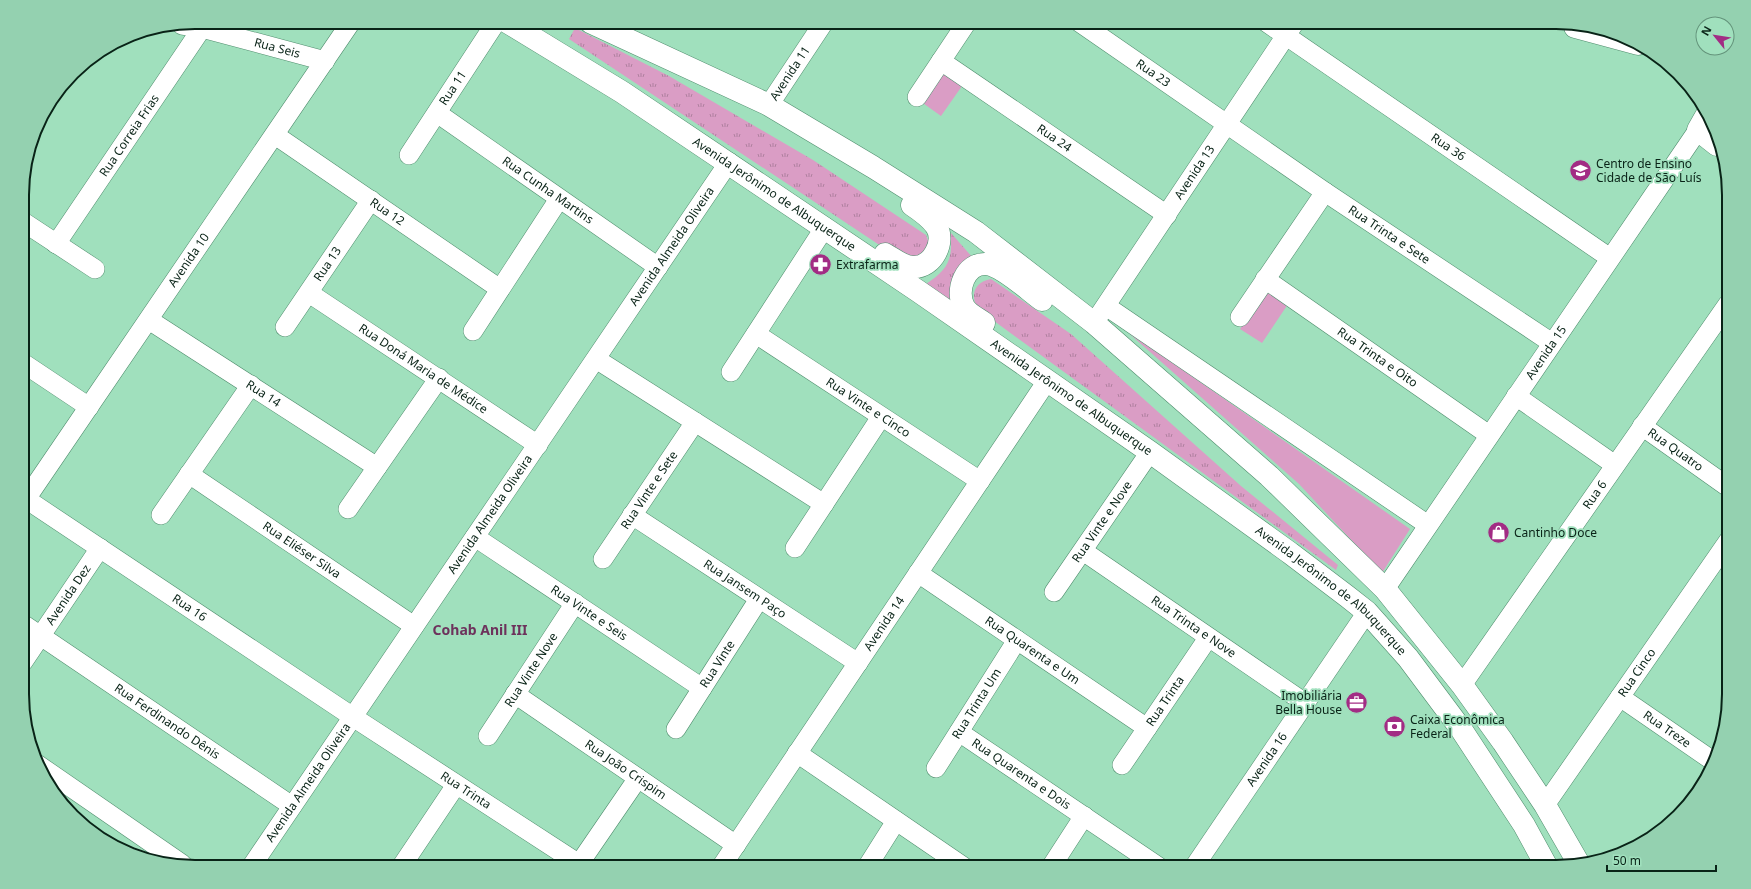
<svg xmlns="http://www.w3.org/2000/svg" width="1751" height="889" viewBox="0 0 1751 889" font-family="'Noto Sans',sans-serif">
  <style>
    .grass { fill: url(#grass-tufts) }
    .park { fill: #da9dc5 }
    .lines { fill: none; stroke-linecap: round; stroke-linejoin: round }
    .minor-casing { stroke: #4f8d6d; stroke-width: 20 }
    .major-casing { stroke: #4f8d6d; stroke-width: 23 }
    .minor { stroke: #fff; stroke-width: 19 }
    .major { stroke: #fff; stroke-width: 22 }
    .labels { text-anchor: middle; stroke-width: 3.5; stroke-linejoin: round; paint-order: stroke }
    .street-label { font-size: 12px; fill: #092317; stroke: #a0e0bd }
    .poi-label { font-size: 12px; fill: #092317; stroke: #a0e0bd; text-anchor: start }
    .quarter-label { font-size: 14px; font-weight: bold; fill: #6d325c; stroke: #a0e0bd }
    .rim { fill: none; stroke: #092317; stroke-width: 2 }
  </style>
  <defs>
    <pattern id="grass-tufts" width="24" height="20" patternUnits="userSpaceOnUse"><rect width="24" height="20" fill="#da9dc5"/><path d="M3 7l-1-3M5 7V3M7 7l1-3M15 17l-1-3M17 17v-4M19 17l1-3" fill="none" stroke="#af809f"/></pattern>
  </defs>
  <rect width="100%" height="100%" fill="#a0e0bd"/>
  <!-- grass -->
  <path class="grass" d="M575 28 669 76 813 160 926 235 930 246 908 264 569 39Z
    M951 233 973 258 951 303 926 284C946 271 954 260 950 235Z
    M991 279 1071 334 1241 486 1338 565 1336 570 979 310C969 296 974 282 991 279Z"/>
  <!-- park -->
  <path class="park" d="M941 71 962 86 941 116 920 101Z
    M1268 287 1290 301 1262 343 1240 329Z
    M1123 328 1410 529 1382 573 1299 484Z"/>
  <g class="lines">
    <defs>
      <g id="minor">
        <path id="s1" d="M1079 22 1325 192 1552 343"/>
        <path id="s2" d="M1266 22 1610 258"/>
        <path id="s3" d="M182 25 202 28 325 61"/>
        <path id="s4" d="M941 61 1167 215"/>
        <path d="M917 97 967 22"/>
        <path id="s5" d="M769 105 824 22"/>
        <path id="s6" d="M437 113 658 267"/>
        <path id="s7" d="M275 135 500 289"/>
        <path id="s8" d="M409 155 496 22"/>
        <path d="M22 221 95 269"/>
        <path id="s9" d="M56 244 202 28"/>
        <path id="s10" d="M1265 279 1489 435"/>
        <path id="s11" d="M309 293 538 445"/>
        <path d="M1106 306 1428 525"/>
        <path id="s12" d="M1098 317 1295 22"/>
        <path d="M1240 317 1325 192"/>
        <path id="s13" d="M149 320 377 467"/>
        <path id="s14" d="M285 327 371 200"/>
        <path d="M473 331 559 199"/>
        <path id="s15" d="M756 334 980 481"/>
        <path d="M596 359 824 504"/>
        <path d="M23 363 89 407"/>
        <path d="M731 372 825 227"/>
        <path d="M1516 396 1615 465"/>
        <path id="s16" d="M1642 426 1728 487"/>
        <path id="s17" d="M189 474 414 626"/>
        <path id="s18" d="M23 497 353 717 579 864"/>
        <path id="s19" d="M26 499 351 22"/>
        <path d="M348 509 439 378"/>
        <path d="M161 515 251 385"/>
        <path id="s20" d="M632 515 858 663"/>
        <path id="s21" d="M475 537 702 688"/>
        <path d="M795 548 881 417"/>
        <path id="s22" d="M1083 551 1305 703"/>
        <path id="s23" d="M603 559 695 422"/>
        <path id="s24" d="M918 573 1147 728"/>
        <path id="s25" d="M1385 589 1698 130"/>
        <path id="s26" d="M1054 592 1150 452"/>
        <path id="s27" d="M23 624 292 806"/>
        <path id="s28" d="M23 662 100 548"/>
        <path id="s29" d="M1462 685 1728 304"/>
        <path id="s30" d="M515 694 736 845"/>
        <path id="s31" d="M1620 697 1713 761"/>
        <path id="s32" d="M676 729 759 599"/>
        <path id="s33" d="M959 732 1159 867"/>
        <path id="s34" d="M488 736 575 603"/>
        <path d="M797 753 964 867"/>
        <path d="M37 764 182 864"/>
        <path id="s35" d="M1122 765 1208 638"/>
        <path id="s36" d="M936 768 1017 640"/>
        <path id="s37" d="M1545 805 1729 540"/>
        <path id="s38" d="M251 867 729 162"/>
        <path d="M401 867 456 785"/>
        <path d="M577 867 638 778"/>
        <path id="s39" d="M721 867 1047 381"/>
        <path d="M867 867 896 821"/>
        <path d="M1051 867 1084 816"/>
        <path id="s40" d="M1194 867 1367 612"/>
      </g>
      <g id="major">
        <path id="s41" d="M507 22 622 92 918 291 1150 452 1290 553 1348 597 1367 612 1408 658 1461 729 1524 825 1547 867"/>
        <path d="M590 22 769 105 873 167 976 232 1094 323 1269 476 1385 589 1462 685 1503 742 1545 805 1579 864"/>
        <path d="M1575 27 1638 44"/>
        <path d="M1706 116 1698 130 1717 145"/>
        <path d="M885 254C894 259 903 267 913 267 933 268 946 241 936 226 930 217 921 211 912 205"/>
        <path d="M984 323C977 318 968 314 964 307 955 291 965 262 987 264 1003 266 1028 290 1042 300"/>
      </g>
    </defs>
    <!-- minor casing -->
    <use href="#minor" class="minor-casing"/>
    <!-- major casing -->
    <use href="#major" class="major-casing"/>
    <!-- minor -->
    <use href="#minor" class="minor"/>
    <!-- major -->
    <use href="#major" class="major"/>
  </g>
  <!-- icons -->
  <defs>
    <symbol id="school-disc" viewBox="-11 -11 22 22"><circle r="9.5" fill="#a22c84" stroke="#a0e0bd"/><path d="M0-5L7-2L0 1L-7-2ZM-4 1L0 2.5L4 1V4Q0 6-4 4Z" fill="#fff"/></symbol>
    <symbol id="pharmacy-disc" viewBox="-11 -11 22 22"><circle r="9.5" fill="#a22c84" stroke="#a0e0bd"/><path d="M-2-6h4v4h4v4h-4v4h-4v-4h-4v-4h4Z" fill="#fff"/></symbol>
    <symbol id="shop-disc" viewBox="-11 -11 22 22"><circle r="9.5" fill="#a22c84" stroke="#a0e0bd"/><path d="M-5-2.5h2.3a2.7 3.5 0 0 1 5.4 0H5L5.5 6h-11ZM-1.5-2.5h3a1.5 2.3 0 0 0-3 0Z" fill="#fff"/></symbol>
    <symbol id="office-disc" viewBox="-11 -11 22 22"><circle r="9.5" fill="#a22c84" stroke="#a0e0bd"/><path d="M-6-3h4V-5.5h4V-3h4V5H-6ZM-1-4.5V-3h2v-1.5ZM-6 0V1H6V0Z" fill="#fff"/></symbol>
    <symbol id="bank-disc" viewBox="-11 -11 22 22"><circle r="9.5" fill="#a22c84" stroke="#a0e0bd"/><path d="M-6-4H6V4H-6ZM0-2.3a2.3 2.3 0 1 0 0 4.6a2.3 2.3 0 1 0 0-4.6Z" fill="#fff"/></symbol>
  </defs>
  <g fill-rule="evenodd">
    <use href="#school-disc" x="1568" y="158" width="25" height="25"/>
    <use href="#pharmacy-disc" x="808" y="252" width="25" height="25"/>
    <use href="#shop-disc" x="1486" y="520" width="25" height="25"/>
    <use href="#office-disc" x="1344" y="690" width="25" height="25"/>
    <use href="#bank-disc" x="1382" y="714" width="25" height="25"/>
  </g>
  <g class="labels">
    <!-- street labels -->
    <g class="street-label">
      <text dy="4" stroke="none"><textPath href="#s3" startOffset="98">Rua Seis</textPath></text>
      <text dy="4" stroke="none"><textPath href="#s5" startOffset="38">Avenida 11</textPath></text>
      <text dy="4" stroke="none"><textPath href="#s1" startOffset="90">Rua 23</textPath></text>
      <text dy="4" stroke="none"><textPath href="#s8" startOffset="80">Rua 11</textPath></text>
      <text dy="4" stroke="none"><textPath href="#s9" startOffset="131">Rua Correia Frias</textPath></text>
      <text dy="4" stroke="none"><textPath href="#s4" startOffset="137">Rua 24</textPath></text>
      <text dy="4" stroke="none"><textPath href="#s2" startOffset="221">Rua 36</textPath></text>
      <text dy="4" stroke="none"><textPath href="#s12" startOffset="174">Avenida 13</textPath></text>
      <text dy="4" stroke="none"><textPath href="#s6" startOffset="135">Rua Cunha Martins</textPath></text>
      <text dy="4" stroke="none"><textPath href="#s41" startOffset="318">Avenida Jerônimo de Albuquerque</textPath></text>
      <text dy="4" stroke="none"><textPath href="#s7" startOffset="136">Rua 12</textPath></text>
      <text dy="4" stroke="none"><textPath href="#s1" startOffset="376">Rua Trinta e Sete</textPath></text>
      <text dy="4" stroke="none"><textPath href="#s38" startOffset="750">Avenida Almeida Oliveira</textPath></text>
      <text dy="4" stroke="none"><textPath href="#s19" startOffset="289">Avenida 10</textPath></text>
      <text dy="4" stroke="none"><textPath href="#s14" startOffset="76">Rua 13</textPath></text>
      <text dy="4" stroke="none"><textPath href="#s25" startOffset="286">Avenida 15</textPath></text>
      <text dy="4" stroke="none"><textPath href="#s10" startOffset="137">Rua Trinta e Oito</textPath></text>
      <text dy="4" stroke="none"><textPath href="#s11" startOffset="137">Rua Doná Maria de Médice</textPath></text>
      <text dy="4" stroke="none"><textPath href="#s13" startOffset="136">Rua 14</textPath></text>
      <text dy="4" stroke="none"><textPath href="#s41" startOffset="678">Avenida Jerônimo de Albuquerque</textPath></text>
      <text dy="4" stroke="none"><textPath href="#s15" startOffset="134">Rua Vinte e Cinco</textPath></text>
      <text dy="4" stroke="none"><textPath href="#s16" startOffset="41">Rua Quatro</textPath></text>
      <text dy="4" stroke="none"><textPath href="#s23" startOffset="83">Rua Vinte e Sete</textPath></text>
      <text dy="4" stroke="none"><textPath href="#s29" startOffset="232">Rua 6</textPath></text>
      <text dy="4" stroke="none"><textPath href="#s38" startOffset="426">Avenida Almeida Oliveira</textPath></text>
      <text dy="4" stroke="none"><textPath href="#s26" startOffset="85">Rua Vinte e Nove</textPath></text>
      <text dy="4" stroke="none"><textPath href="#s17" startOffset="136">Rua Eliéser Silva</textPath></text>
      <text dy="4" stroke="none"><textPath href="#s20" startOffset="135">Rua Jansem Paço</textPath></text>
      <text dy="4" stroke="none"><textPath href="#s41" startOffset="1002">Avenida Jerônimo de Albuquerque</textPath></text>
      <text dy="4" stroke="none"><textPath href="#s28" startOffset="81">Avenida Dez</textPath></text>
      <text dy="4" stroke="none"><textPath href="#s18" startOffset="200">Rua 16</textPath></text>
      <text dy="4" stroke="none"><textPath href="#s21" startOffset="137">Rua Vinte e Seis</textPath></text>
      <text dy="4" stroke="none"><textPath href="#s39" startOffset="293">Avenida 14</textPath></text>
      <text dy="4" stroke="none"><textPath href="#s22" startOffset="134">Rua Trinta e Nove</textPath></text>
      <text dy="4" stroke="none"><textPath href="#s24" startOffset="138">Rua Quarenta e Um</textPath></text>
      <text dy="4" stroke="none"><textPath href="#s32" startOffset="77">Rua Vinte</textPath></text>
      <text dy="4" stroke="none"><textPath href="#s34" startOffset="79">Rua Vinte Nove</textPath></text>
      <text dy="4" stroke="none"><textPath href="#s37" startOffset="161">Rua Cinco</textPath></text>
      <text dy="4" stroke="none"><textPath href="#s35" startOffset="77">Rua Trinta</textPath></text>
      <text dy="4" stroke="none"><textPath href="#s36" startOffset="76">Rua Trinta Um</textPath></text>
      <text dy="4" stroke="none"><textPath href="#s27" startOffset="174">Rua Ferdinando Dênis</textPath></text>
      <text dy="4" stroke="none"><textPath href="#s31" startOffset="57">Rua Treze</textPath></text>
      <text dy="4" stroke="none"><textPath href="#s40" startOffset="130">Avenida 16</textPath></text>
      <text dy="4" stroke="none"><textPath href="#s30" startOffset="134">Rua João Crispim</textPath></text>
      <text dy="4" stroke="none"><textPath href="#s33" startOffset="75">Rua Quarenta e Dois</textPath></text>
      <text dy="4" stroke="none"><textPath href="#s38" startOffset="102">Avenida Almeida Oliveira</textPath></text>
      <text dy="4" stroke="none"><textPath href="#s18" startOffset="531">Rua Trinta</textPath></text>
    </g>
    <!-- poi labels -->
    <g class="poi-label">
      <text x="1596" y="168">Centro de Ensino<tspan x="1596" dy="14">Cidade de São Luís</tspan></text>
      <text x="836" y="269">Extrafarma</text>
      <text x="1514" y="537">Cantinho Doce</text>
      <text x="1342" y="700" text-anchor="end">Imobiliária<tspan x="1342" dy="14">Bella House</tspan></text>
      <text x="1410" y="724">Caixa Econômica<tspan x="1410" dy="14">Federal</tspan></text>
    </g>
    <!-- quarter labels -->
    <g class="quarter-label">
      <text x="480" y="635">Cohab Anil III</text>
    </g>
  </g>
  <!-- crop -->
  <path d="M0 0H1751V889H0ZM195 29H1556A166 166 0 0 1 1722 195V694A166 166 0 0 1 1556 860H195A166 166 0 0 1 29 694V195A166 166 0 0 1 195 29Z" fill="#94d1b0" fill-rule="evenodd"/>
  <path class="rim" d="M195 29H1556A166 166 0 0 1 1722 195V694A166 166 0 0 1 1556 860H195A166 166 0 0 1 29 694V195A166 166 0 0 1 195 29Z"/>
  <!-- north arrow -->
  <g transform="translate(1715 36) rotate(300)"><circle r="19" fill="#a0e0bd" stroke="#64947b"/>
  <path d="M0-3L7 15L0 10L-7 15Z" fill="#a22c84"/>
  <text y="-6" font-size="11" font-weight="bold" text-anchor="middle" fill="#092317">N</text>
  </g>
  <!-- scale -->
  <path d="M1607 865v6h109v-6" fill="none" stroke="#092317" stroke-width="2"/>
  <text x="1613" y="865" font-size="12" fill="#092317" stroke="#a0e0bd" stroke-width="3" paint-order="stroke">50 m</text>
</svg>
